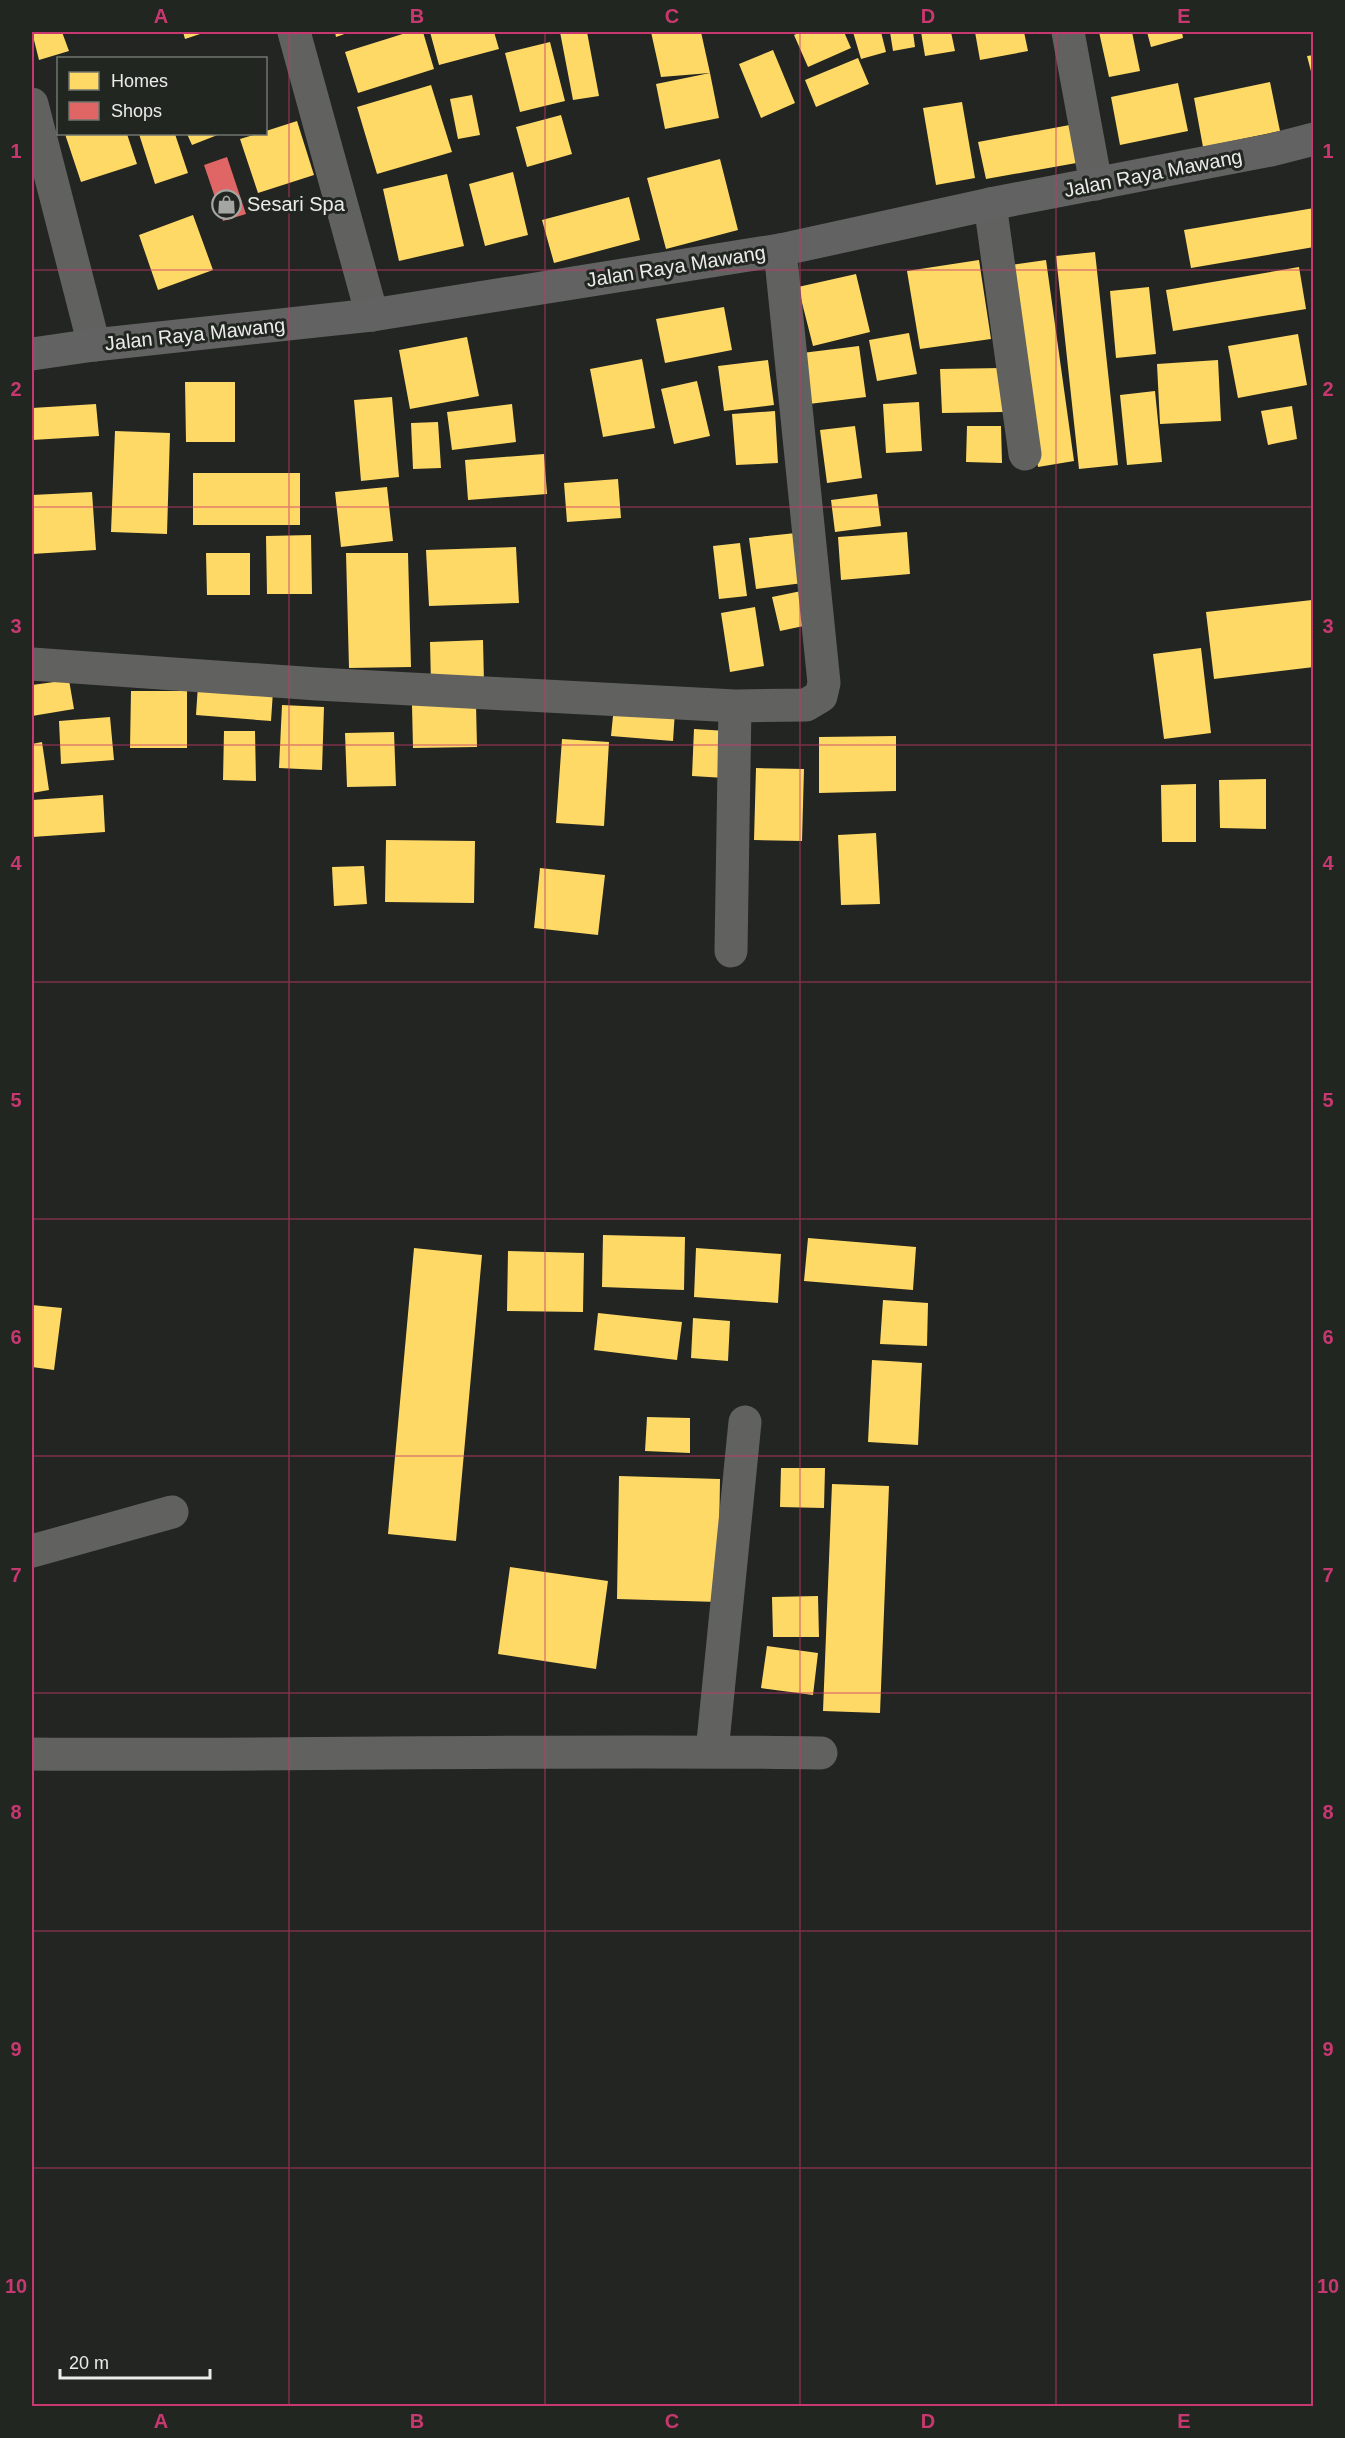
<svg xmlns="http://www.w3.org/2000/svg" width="1345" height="2438" viewBox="0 0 1345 2438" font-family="Arial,sans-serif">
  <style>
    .homes { fill: #ffd966 }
    .shops { fill: #e06666 }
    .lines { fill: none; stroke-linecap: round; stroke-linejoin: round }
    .minor { stroke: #616260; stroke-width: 33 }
    .major { stroke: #616261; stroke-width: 33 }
    .grid { fill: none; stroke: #c83870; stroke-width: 1.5; stroke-opacity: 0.55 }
    .labels { text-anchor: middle; stroke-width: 6; stroke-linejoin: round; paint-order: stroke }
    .street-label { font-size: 20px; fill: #e9ece8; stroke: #212620 }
    .poi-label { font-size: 20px; fill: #e9ece8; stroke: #212620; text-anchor: start }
    .neatline { fill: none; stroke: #c83870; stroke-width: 2 }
    .grid-label { font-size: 20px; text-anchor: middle; font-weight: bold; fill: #c83870 }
  </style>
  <rect width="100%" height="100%" fill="#222521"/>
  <!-- homes -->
  <path class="homes" d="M32 32H62L69 51 39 60Z
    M183 32H206L185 39Z
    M335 32H350L336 37Z
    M409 32H423L434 69 358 93 345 52Z
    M430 32H494L499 49 439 65Z
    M560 32H587L599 96 573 100Z
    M651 32H701L710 73 719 118 665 129 656 84 710 73 661 77Z
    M801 32H844L851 48 808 67 794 35Z
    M853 32H881L886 52 861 59Z
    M890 32H913L915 47 893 51Z
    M921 32H951L955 51 925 56Z
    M975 32H1024L1028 51 980 60Z
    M1099 32H1132L1140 71 1109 77Z
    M1147 32H1182L1183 38 1151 47Z
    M550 42 565 101 520 112 505 53Z
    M773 50 795 103 761 118 739 64Z
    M1314 55V79H1313L1307 56Z
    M858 58 869 84 816 107 805 80Z
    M1270 82 1280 131 1203 147 1194 98Z
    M1178 83 1188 131 1120 145 1111 97Z
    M431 85 452 152 377 174 357 107Z
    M472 95 480 135 458 139 450 99Z
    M962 102 975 178 936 185 923 108Z
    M561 115 572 154 527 167 516 127Z
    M297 121 314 175 258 193 240 139 257 134H266V131Z
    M1075 124 1082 162 986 179 978 142Z
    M65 134H127L137 164 81 182Z
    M139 134H175L188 173 155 184Z
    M187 134H220L192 145Z
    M720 159 738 230 666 249 647 178Z
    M513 172 528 235 485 246 469 184Z
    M447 174 464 246 399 261 383 189Z
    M629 197 640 240 554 263 542 220Z
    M1314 208V247L1191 268 1184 230Z
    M193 215 213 270 158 290 139 235Z
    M1095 252 1118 465 1079 469 1056 256Z
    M979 260 991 339 920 349 907 271Z
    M1046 260 1074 461 1038 467 1010 265Z
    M1299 267 1306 309 1173 331 1166 290Z
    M856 274 870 332 813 346 798 287Z
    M1149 287 1156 354 1116 358 1110 291Z
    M724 307 732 350 665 363 656 319Z
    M909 333 917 374 877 381 869 340Z
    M1298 334 1307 385 1238 398 1228 346Z
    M467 337 479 396 410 409 399 350Z
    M859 346 866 397 809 404 802 353Z
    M642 359 655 428 603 437 590 369Z
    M768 360 774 405 724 411 718 366Z
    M1218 360 1221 421 1160 424 1157 364Z
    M1002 368 1003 412 942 413 940 369Z
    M697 381 710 436 674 444 661 389Z
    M185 382H235V442H186Z
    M1155 391 1162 462 1127 465 1120 395Z
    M392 397 399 477 361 481 354 400Z
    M919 402 922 451 886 453 883 404Z
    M96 404 99 436 32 440V408Z
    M512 404 516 442 452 450 447 412Z
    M1292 406 1297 439 1268 445 1261 411Z
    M775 411 778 463 736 465 732 414Z
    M438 422 441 468 413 469 411 423Z
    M855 426 862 478 827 483 820 430Z
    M967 426H1001L1002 463 966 462Z
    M115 431 170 433 167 534 111 532Z
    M544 454 547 494 468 500 465 460Z
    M193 473H300V525H193Z
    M618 479 621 518 567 522 564 483Z
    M387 487 393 541 341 547 335 492Z
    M92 492 96 550 32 554V495Z
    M877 494 881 526 835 532 831 500Z
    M907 532 910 574 841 580 838 537Z
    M796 533 803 583 756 589 749 538Z
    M311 535 312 594H267L266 536Z
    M740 543 747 596 719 599 713 546Z
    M516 547 519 603 429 606 426 550Z
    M206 553H250V595H207Z
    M346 553H408L411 667 349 668Z
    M806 590 813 624 780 631 772 597Z
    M1312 600 1314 667 1214 679 1206 612Z
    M755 607 764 666 730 672 721 613Z
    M483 640 484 683 431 684 430 642Z
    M1201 648 1211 733 1164 739 1153 654Z
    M69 680 74 709 32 716V685Z
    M198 685 273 691 271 721 196 715Z
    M131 691H187V748H130Z
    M476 704 477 747 413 748 412 705Z
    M282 705 324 707 322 770 279 768Z
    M614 706 675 711 673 741 611 736Z
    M110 717 114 760 61 764 59 721Z
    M694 729 727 731 725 778 692 776Z
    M224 731H255L256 781 223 780Z
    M394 732 396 786 347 787 345 733Z
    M896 736V791L819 793V737Z
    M562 739 609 742 604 826 556 823Z
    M42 742 49 790 32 793V744Z
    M756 768 804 769 802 841 754 840Z
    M1266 779V829L1220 828 1219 780Z
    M1196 784V842H1162L1161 785Z
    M103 795 105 832 32 837V800Z
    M876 833 880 904 841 905 838 835Z
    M386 840 475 841 474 903 385 902Z
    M364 866 367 904 334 906 332 867Z
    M540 868 605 875 598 935 534 928Z
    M603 1235 685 1237 684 1290 602 1287Z
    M808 1238 916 1247 913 1290 804 1281Z
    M414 1248 482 1255 456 1541 388 1534Z
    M696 1248 781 1254 778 1303 694 1297Z
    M508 1251 584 1253 583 1312 507 1311Z
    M883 1300 928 1303 927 1346 880 1344Z
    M32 1305 62 1308 54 1370 32 1367Z
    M598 1313 682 1322 677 1360 594 1350Z
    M693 1318 730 1321 728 1361 691 1358Z
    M872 1360 922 1363 918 1445 868 1442Z
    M647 1417 690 1418V1453L645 1451Z
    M781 1468H825L824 1508 780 1507Z
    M619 1476 720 1479 718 1602 617 1599Z
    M832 1484 889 1486 880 1713 823 1711Z
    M510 1567 608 1581 596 1669 498 1654Z
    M818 1596 819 1637H773L772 1597Z
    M767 1646 818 1653 813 1695 761 1688Z"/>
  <!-- shops -->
  <path class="shops" d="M227 157 246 214 223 221 204 165Z"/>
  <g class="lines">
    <!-- minor -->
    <path class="minor" d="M294 32 372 315
      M1068 32 1096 184
      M32 104 94 345
      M990 204 1025 454
      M32 664 317 684 735 706 806 705 821 696 824 683 780 250
      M731 951 735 706
      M32 1551 172 1512
      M712 1752 745 1422
      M32 1754C295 1756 558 1749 821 1753"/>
    <!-- major -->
    <path class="major" d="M32 354 94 345 372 315 780 250 990 204 1271 150 1314 139"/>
  </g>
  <!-- grid -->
  <path class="grid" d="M289 32V2406M545 32V2406M800 32V2406M1056 32V2406M32 270H1314M32 507H1314M32 745H1314M32 982H1314M32 1219H1314M32 1456H1314M32 1693H1314M32 1931H1314M32 2168H1314"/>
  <!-- icons -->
  <defs>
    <symbol id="shop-ring" viewBox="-11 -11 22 22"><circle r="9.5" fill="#212620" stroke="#a3a6a2" stroke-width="1.5"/><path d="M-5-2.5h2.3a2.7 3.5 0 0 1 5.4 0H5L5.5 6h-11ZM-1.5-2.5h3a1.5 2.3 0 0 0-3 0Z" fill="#a3a6a2"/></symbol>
  </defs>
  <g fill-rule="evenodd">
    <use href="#shop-ring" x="210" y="188" width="33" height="33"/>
  </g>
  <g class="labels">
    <!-- street labels -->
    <g class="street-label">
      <text transform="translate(1153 173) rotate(-11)" y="7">Jalan Raya Mawang</text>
      <text transform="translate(676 266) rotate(-9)" y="7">Jalan Raya Mawang</text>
      <text transform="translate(195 334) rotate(-6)" y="7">Jalan Raya Mawang</text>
    </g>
    <!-- poi labels -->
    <g class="poi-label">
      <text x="247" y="211">Sesari Spa</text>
    </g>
  </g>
  <!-- border -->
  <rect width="1345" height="2438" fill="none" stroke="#212620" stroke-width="66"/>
  <!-- legend -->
  <rect x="57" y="57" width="210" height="78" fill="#212620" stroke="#717570" stroke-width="1.5"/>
  <rect x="69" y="72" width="30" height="18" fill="#ffd966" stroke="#717570" stroke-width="1.5"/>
  <text x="111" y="87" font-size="18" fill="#e9ece8">Homes</text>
  <rect x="69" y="102" width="30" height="18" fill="#e06666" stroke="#717570" stroke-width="1.5"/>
  <text x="111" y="117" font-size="18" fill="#e9ece8">Shops</text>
  <!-- scale -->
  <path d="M60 2369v9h150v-9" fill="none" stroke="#e9ece8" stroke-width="3"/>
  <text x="69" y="2369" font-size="18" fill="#e9ece8" stroke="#212620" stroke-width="4.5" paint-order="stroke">20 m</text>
  <rect x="33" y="33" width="1279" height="2372" class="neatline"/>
  <g class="grid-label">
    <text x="161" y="23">A</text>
    <text x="417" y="23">B</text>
    <text x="672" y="23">C</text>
    <text x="928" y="23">D</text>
    <text x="1184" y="23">E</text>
    <text x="16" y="158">1</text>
    <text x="1328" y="158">1</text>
    <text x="16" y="396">2</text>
    <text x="1328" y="396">2</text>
    <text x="16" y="633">3</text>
    <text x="1328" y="633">3</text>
    <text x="16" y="870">4</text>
    <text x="1328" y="870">4</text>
    <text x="16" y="1107">5</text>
    <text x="1328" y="1107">5</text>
    <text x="16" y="1344">6</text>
    <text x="1328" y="1344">6</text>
    <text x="16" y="1582">7</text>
    <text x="1328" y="1582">7</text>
    <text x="16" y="1819">8</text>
    <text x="1328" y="1819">8</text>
    <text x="16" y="2056">9</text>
    <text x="1328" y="2056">9</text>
    <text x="16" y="2293">10</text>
    <text x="1328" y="2293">10</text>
    <text x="161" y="2428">A</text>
    <text x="417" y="2428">B</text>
    <text x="672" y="2428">C</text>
    <text x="928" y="2428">D</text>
    <text x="1184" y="2428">E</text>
  </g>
</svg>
